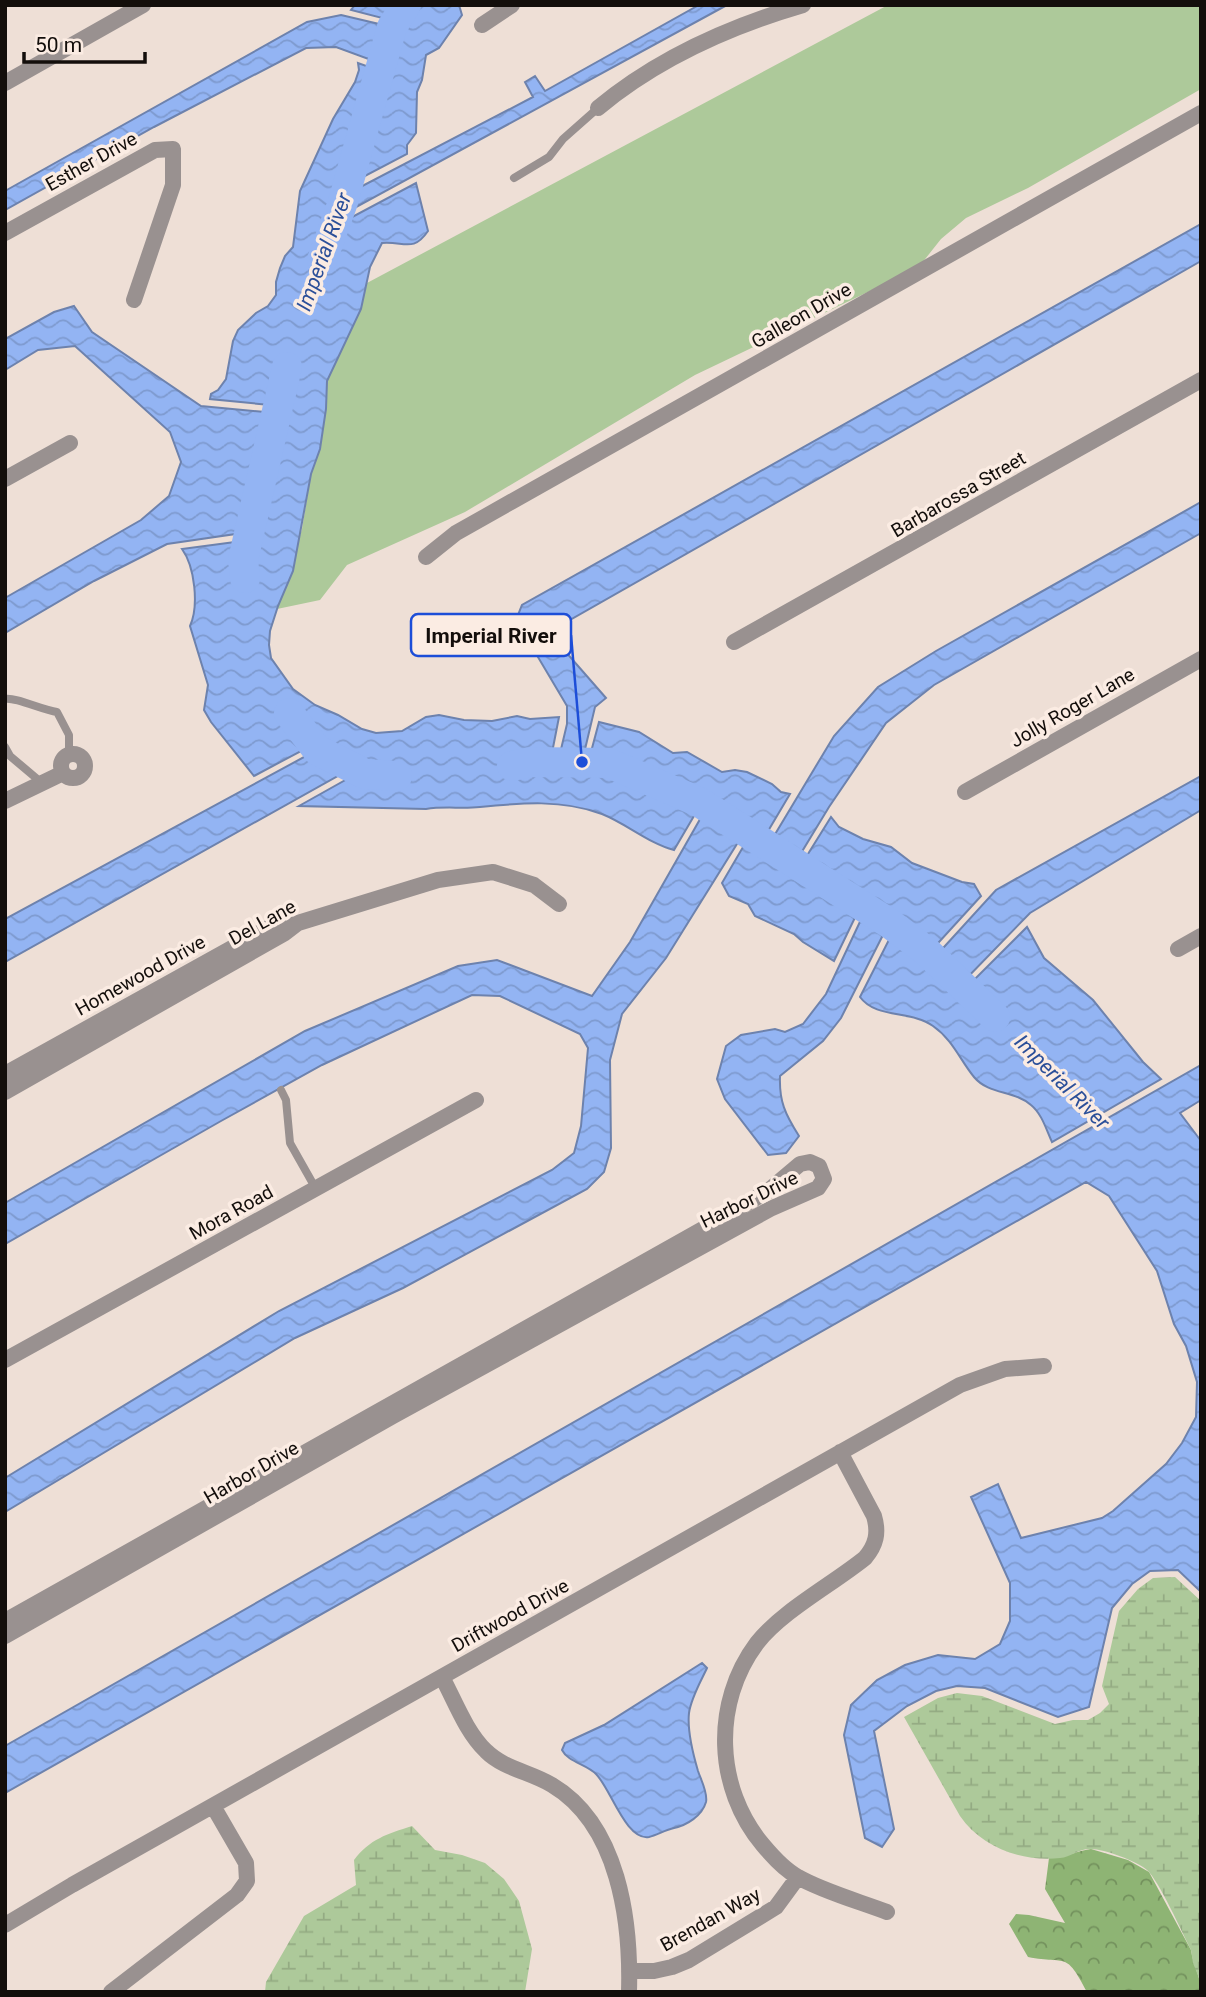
<svg xmlns="http://www.w3.org/2000/svg" width="1206" height="1997" viewBox="0 0 1206 1997" font-family="Roboto,sans-serif">
  <style>
    .green { fill: #adc99a }
    .forest { fill: url(#forest-crowns) }
    .wetland { fill: url(#wetland-marsh) }
    .water { fill: url(#water-waves); stroke: #6d82ad; stroke-width: 2 }
    .lines { fill: none; stroke-linecap: round; stroke-linejoin: round }
    .river { stroke: #93b4f3; stroke-width: 30 }
    .service { stroke: #999190; stroke-width: 8 }
    .minor { stroke: #999190; stroke-width: 16 }
    .labels { text-anchor: middle; stroke-width: 7; stroke-linejoin: round; paint-order: stroke }
    .street-label { font-size: 19px; fill: #130e0b; stroke: #fbece3 }
    .water-label { font-size: 21px; font-style: italic; fill: #2b4f99; stroke: #fbece3 }
    .leader { fill: none; stroke: #1d4ed8; stroke-width: 2.5 }
    .callout-dot { fill: #1d4ed8; stroke: #fbece3; stroke-width: 2.5 }
    .callout { fill: #fbece3; stroke: #1d4ed8; stroke-width: 2.5 }
    .callout-label { font-size: 21px; text-anchor: middle; font-weight: bold; fill: #130e0b }
  </style>
  <defs>
    <pattern id="forest-crowns" width="20" height="18" patternUnits="userSpaceOnUse" patternTransform="scale(1.75)"><rect width="20" height="18" fill="#8eb474"/><path d="M2 6a3 3 0 1 1 6 0M12 15a3 3 0 1 1 6 0" fill="none" stroke="#73915d"/></pattern>
    <pattern id="wetland-marsh" width="20" height="14" patternUnits="userSpaceOnUse" patternTransform="scale(1.75)"><rect width="20" height="14" fill="#adc99a"/><path d="M1 5h8M5 5V1M11 12h8M15 12V8" fill="none" stroke="#94ab83"/></pattern>
    <pattern id="water-waves" width="16" height="10" patternUnits="userSpaceOnUse" patternTransform="scale(1.75)"><rect width="16" height="10" fill="#93b4f3"/><path d="M0 5q4-4 8 0t8 0" fill="none" stroke="#7e9acf"/></pattern>
  </defs>
  <rect width="100%" height="100%" fill="#eedfd6"/>
  <!-- green -->
  <path class="green" d="M888 5H1201V89L1028 188 966 218 941 239 918 268 695 375 465 512 347 565 320 600 277 609 302 529 311 474 320 449 326 409 327 381 361 309 367 283Z"/>
  <!-- forest -->
  <path class="forest" d="M1091 1849 1128 1860 1149 1872 1191 1950C1193 1965 1201 1977 1201 1992H1087C1065 1950 1068 1965 1028 1957L1009 1924 1016 1914 1029 1915 1065 1923 1045 1889 1049 1858C1064 1858 1076 1851 1091 1849Z"/>
  <!-- wetland -->
  <path class="wetland" d="M1153 1578 1175 1577 1201 1601V1983L1193 1963 1191 1950C1182 1932 1159 1881 1147 1870 1137 1861 1104 1849 1091 1849 1080 1848 1071 1857 1060 1858 1023 1862 982 1848 960 1816L904 1717 938 1698 957 1693 982 1696 1055 1724 1073 1720H1088L1100 1713 1109 1704 1102 1686 1119 1611 1138 1589Z
    M412 1826 435 1850 462 1855 485 1863 504 1879 519 1901 532 1949 525 1992H265L266 1982 304 1916 356 1885 354 1860C370 1839 387 1834 412 1826Z"/>
  <!-- water -->
  <path class="water" d="M355 5H459L462 15 439 48 426 55 422 80 417 92 416 133 407 145V154L340 189 330 220 333 224 341 223 416 183 428 231C413 253 404 241 382 243L370 267 361 309 327 381 326 409 320 449 311 474 293 571 278 606 270 631 269 645 271 658 293 689 315 705 338 715 362 729 376 733 402 731 426 717 439 715 464 720 492 721 517 716 530 719 559 717 550 763 552 768C562 771 577 771 587 767L599 722 639 732 673 753 687 752 722 772 735 770 747 772 772 784 781 792 790 794 761 843 760 847C767 857 786 869 798 870L831 817 839 827 863 839 891 847 912 863 962 882 974 884 981 896 928 954 926 958 928 964 955 990 962 992 1027 927 1044 958 1093 1000 1143 1062 1161 1079 1052 1142C1046 1129 1042 1114 1031 1105 1014 1090 989 1095 974 1077 960 1060 953 1040 933 1026 911 1010 876 1019 860 997L896 926 893 917 870 903H862L834 961 803 942 794 934 755 916 748 904 729 896 722 883 753 830 750 825 710 800 701 804 674 850C648 843 627 824 602 814 562 799 521 803 480 807 462 809 444 806 426 809L299 806 356 774 360 769 359 764 316 743 254 776 211 722 204 710 208 685 190 626C199 606 195 567 182 549L250 540 256 536 284 414 280 406 210 399 211 394 218 390 226 379 233 341 238 330 256 313 268 306 276 295V282L280 268 285 256 293 247 300 191 333 119 355 82 359 70 358 63 380 71 387 69 389 65 400 26 398 22 351 10Z
    M699 5H727L338 217 345 195 533 97 525 82 535 76 545 91Z
    M341 15 392 27 382 64 336 47 306 48 154 127 5 210V191L307 22Z
    M1201 224V261L556 628 564 650 606 698 595 707 582 762H558L567 724V706L516 620 522 605Z
    M74 306 92 332 201 406 276 413 249 532 167 544 94 581 5 633V598L141 520 169 496 181 462 170 432 75 346 38 350 5 370V339L54 312Z
    M1201 502V533L934 685 886 723 829 807 795 863 768 846 834 736 878 687 936 651Z
    M317 750 352 768 5 962V919Z
    M1201 776V810L1030 913 961 984 934 958 996 890Z
    M707 807 745 831 666 958 622 1014 610 1060 611 1148 604 1172 587 1189 403 1288 295 1338 5 1512V1478L279 1311 552 1170 574 1153 581 1126 588 1048 580 1034 500 996 472 995 322 1065 221 1121 5 1244V1203L305 1031 458 966 497 960 592 996 630 942Z
    M866 909 889 923 841 1018 823 1041 780 1076C779 1101 785 1114 799 1136L786 1153 768 1155 725 1099 717 1079 726 1046 741 1035 775 1029 785 1032 803 1024 826 994Z
    M1201 1065V1100L1180 1113 1201 1141V1592L1178 1570 1150 1571 1132 1584 1112 1608 1089 1707 1058 1717 985 1688 957 1686 936 1691 907 1706 874 1731 894 1829 882 1847 865 1838 844 1735 851 1705 877 1680 905 1665 938 1655 975 1659 1000 1644 1010 1621V1583L971 1497 998 1484 1021 1538 1102 1518 1113 1511 1166 1464 1182 1443 1196 1417 1197 1382 1186 1346 1174 1324 1157 1271 1109 1196 1086 1182 5 1793V1746Z
    M702 1663 707 1668C701 1681 691 1698 689 1713 687 1731 693 1754 698 1771 701 1780 708 1793 706 1802 702 1816 687 1825 674 1828 665 1830 657 1835 649 1837 626 1841 611 1789 596 1774 586 1764 568 1762 562 1750L565 1743 604 1725Z"/>
  <g class="lines">
    <!-- river -->
    <path class="river" d="M322 260 343 202 392 27 406 5
      M245 578 243 560 287 367
      M289 713 317 750 365 774 397 776
      M512 766 531 762 609 763 699 802 889 923 925 950 995 1017"/>
    <!-- service -->
    <path class="service" d="M514 178 549 157 563 139 598 108
      M5 699C16 697 42 710 57 712L69 735V754
      M5 747 10 756 42 783
      M281 1090 286 1100 290 1143 316 1189"/>
    <!-- minor -->
    <path class="minor" d="M482 25 512 5
      M5 83 143 5
      M598 108C658 58 728 27 803 5
      M5 233 155 150 173 149V185L134 300
      M5 479 70 443
      M426 557 456 533 1201 113
      M734 642 1201 380
      M61 766a12 12 0 1 1 24 0a12 12 0 1 1-24 0Z
      M965 792 1201 659
      M5 801 63 773
      M1178 949 1201 936
      M5 1074 277 923H298
      M5 1092 285 933 298 923 438 880 493 872 534 885 559 904
      M5 1360 476 1100
      M840 1452 874 1516C879 1533 876 1545 865 1558 833 1584 782 1611 757 1643 712 1703 715 1788 763 1845 773 1857 785 1870 798 1877 822 1891 861 1902 887 1912
      M5 1621 703 1229 768 1191 800 1164 810 1162 819 1166 824 1179 818 1188 770 1209 393 1416 5 1636
      M442 1677C455 1701 466 1732 486 1751 504 1769 531 1772 552 1785 619 1825 631 1921 629 1992
      M5 1925 72 1885 960 1385 1005 1369 1044 1366
      M629 1971H654L672 1967 689 1960 776 1907 798 1877
      M111 1992 237 1895 247 1881 246 1863 213 1806"/>
  </g>
  <g class="labels">
    <!-- street labels -->
    <g class="street-label">
      <text transform="translate(91 161) rotate(-29)" y="7">Esther Drive</text>
      <text transform="translate(801 315) rotate(-30)" y="7">Galleon Drive</text>
      <text transform="translate(958 494) rotate(-30)" y="7">Barbarossa Street</text>
      <text transform="translate(1072 707) rotate(-30)" y="7">Jolly Roger Lane</text>
      <text transform="translate(262 922) rotate(-29)" y="7">Del Lane</text>
      <text transform="translate(140 975) rotate(-29)" y="7">Homewood Drive</text>
      <text transform="translate(749 1199) rotate(-26)" y="7">Harbor Drive</text>
      <text transform="translate(231 1212) rotate(-29)" y="7">Mora Road</text>
      <text transform="translate(251 1472) rotate(-30)" y="7">Harbor Drive</text>
      <text transform="translate(510 1615) rotate(-29)" y="7">Driftwood Drive</text>
      <text transform="translate(710 1919) rotate(-29)" y="7">Brendan Way</text>
    </g>
    <!-- water labels -->
    <g class="water-label">
      <text transform="translate(324 252) rotate(-70)" y="7">Imperial River</text>
      <text transform="translate(1062 1082) rotate(45)" y="7">Imperial River</text>
    </g>
  </g>
  <!-- callouts -->
  <path class="leader" d="M582 762L571 635"/>
  <circle class="callout-dot" cx="582" cy="762" r="7"/>
  <rect class="callout" x="411" y="614" width="160" height="42" rx="7"/>
  <g class="callout-label">
    <text x="491" y="643">Imperial River</text>
  </g>
  <!-- border -->
  <rect width="1206" height="1997" fill="none" stroke="#130e0b" stroke-width="14"/>
  <!-- scale -->
  <path d="M24 52v10h121v-10" fill="none" stroke="#130e0b" stroke-width="3.5"/>
  <text x="35" y="52" font-size="21" fill="#130e0b" stroke="#fbece3" stroke-width="5" paint-order="stroke">50 m</text>
</svg>
